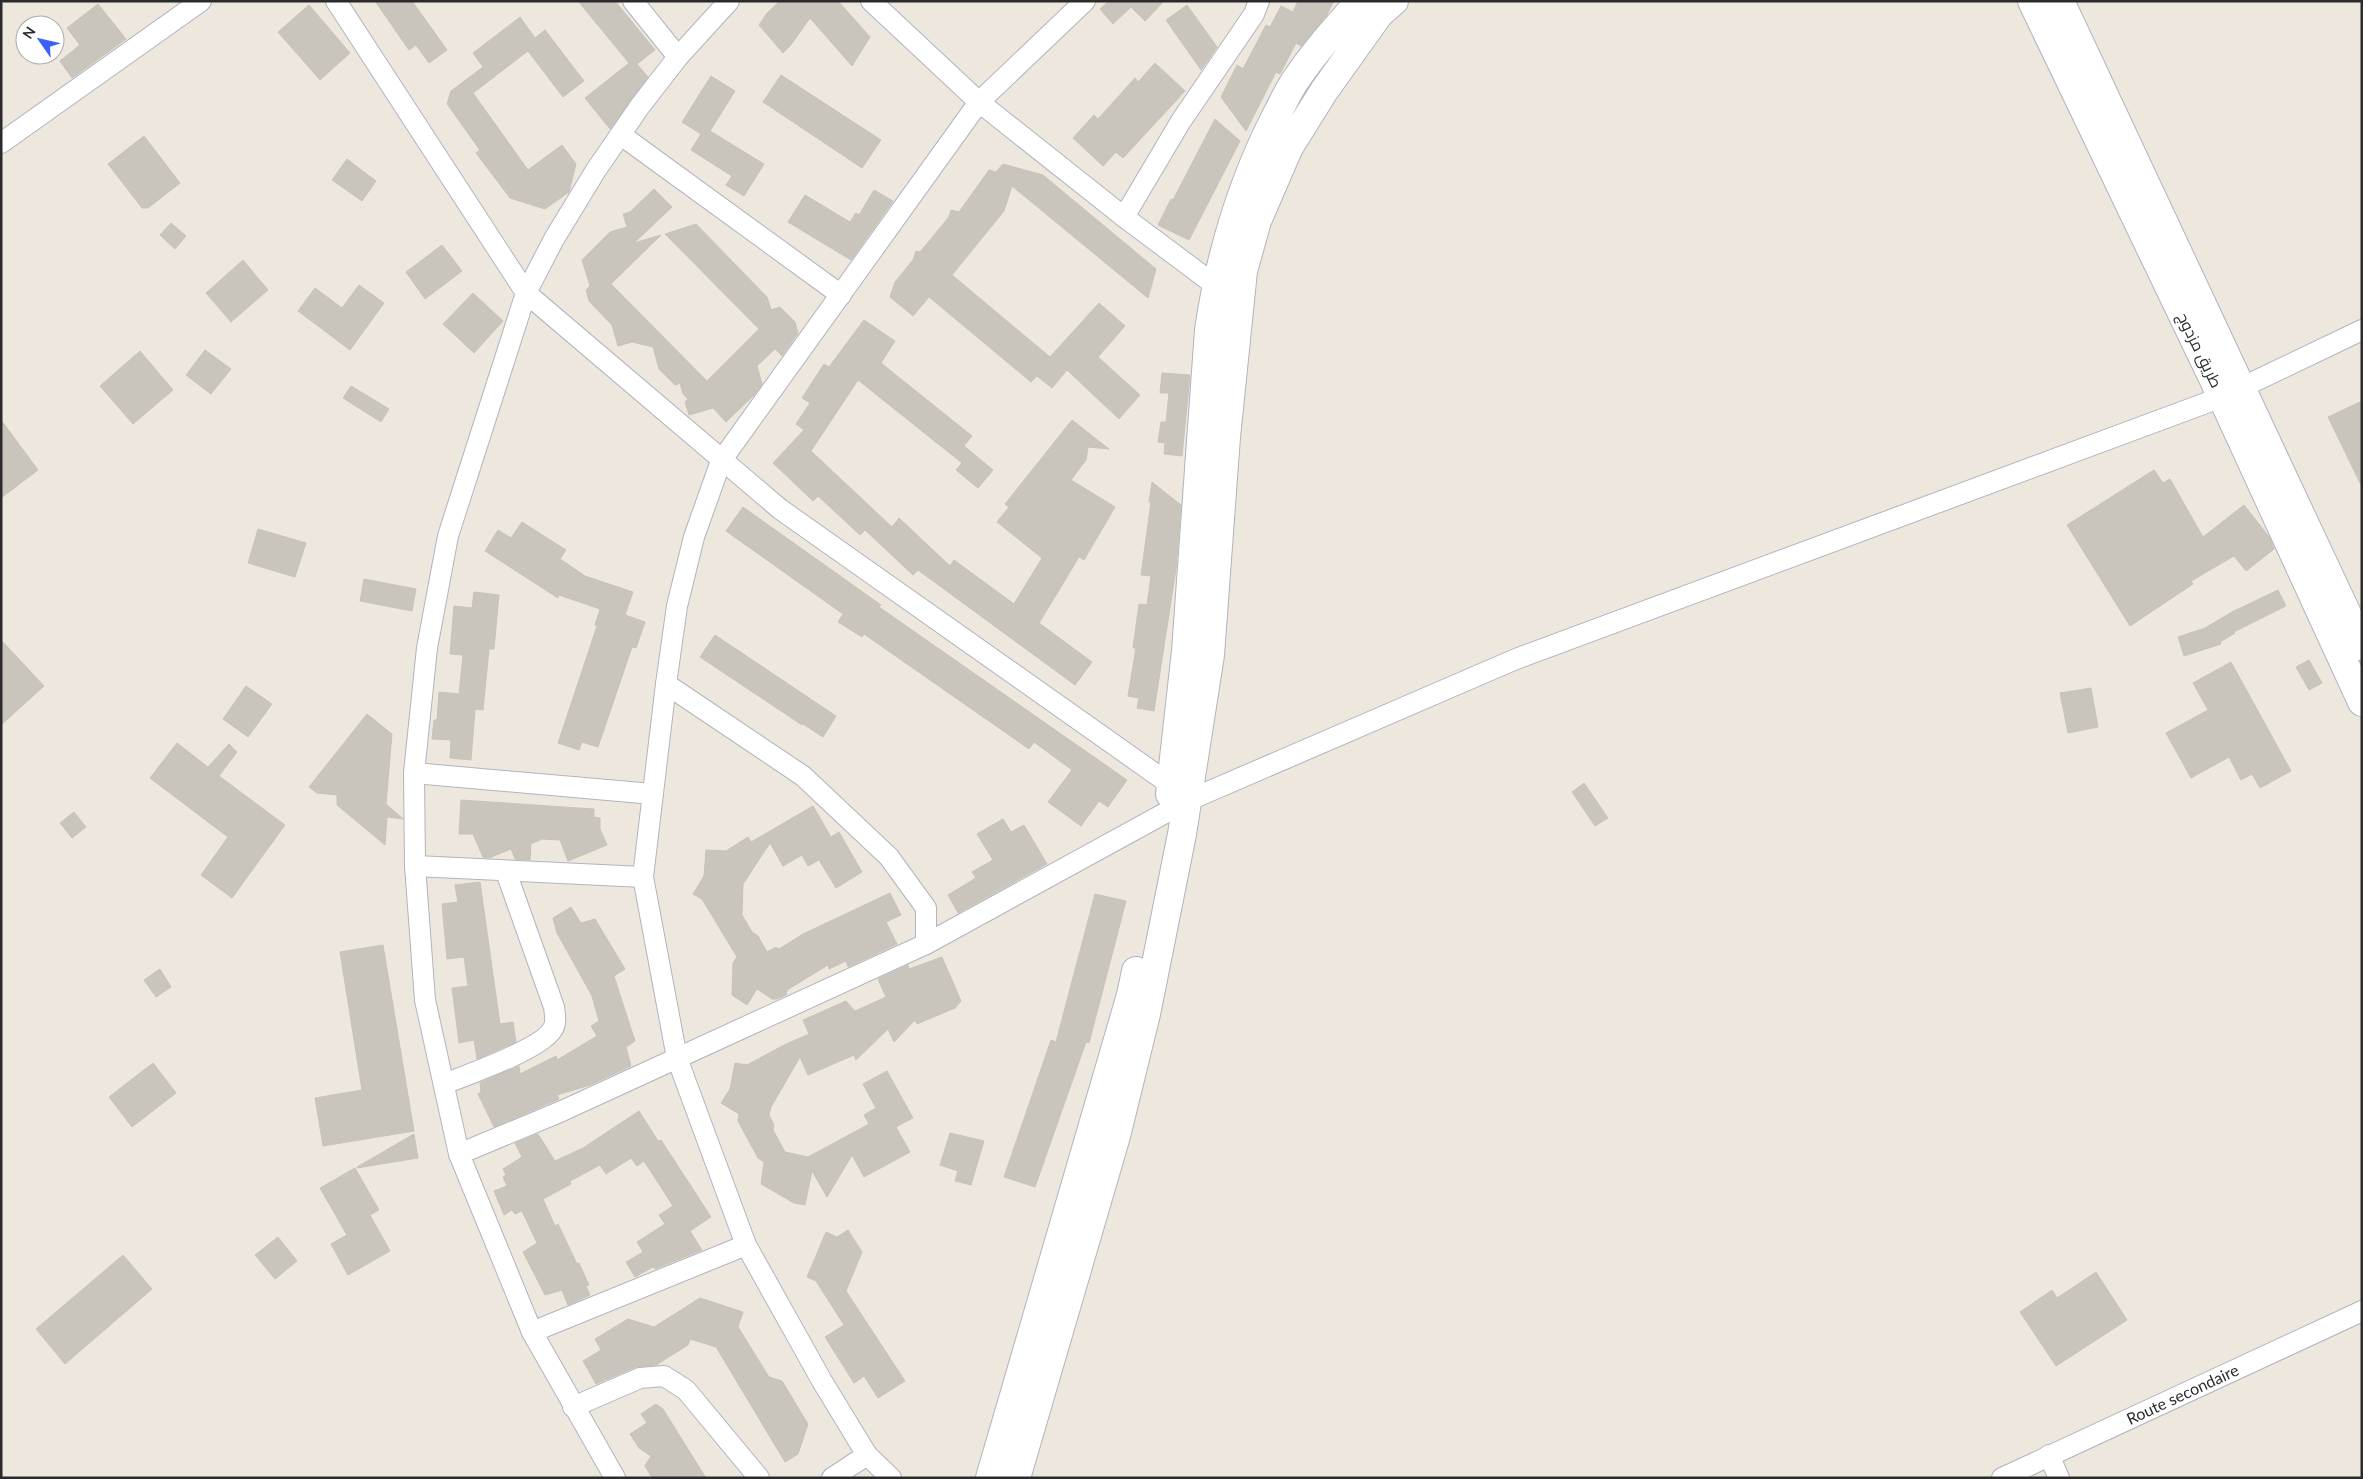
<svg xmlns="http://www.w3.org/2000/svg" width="2363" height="1479" viewBox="0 0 2363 1479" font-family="Lato,Cairo,sans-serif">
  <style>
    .building { fill: #c9c5bc; stroke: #c9c3b7 }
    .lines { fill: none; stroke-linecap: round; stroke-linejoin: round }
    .street-casing { stroke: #b1b4bf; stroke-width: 22 }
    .secondary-casing { stroke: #b1b4bf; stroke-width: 30 }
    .street { stroke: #fff; stroke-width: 20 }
    .secondary { stroke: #fff; stroke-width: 28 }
    .labels { text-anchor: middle; stroke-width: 5; stroke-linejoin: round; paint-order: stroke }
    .street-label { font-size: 16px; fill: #2b2b2b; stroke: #fff }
  </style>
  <rect width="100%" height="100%" fill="#ede7de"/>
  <!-- building -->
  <path class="building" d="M375 1H412L447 50 429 63 416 45 409 50Z
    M578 1H615L655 50 637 64 648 77 610 129 585 98 629 63Z
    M780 1H838L870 37 852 66 810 18 790 46 783 53 759 25 767 13Z
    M1109 1H1164L1145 21 1131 7 1113 24 1100 9Z
    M1298 1H1334L1326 16 1301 46 1296 43 1280 74 1276 72 1246 131 1221 97 1237 65 1243 69 1266 25 1270 27 1281 6 1293 12Z
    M98 4 126 39 72 78 60 61 80 45 67 28Z
    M309 5 350 53 320 80 278 32Z
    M1187 5 1217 47 1201 70 1166 20Z
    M520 17 535 38 545 30 584 81 563 97 528 51 473 93 528 170 562 145 576 164 569 192 545 209 510 198 476 153 480 150 447 104 451 91 483 67 473 53Z
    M1155 63 1185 91 1123 158 1116 152 1103 166 1073 138 1094 115 1098 119 1135 78 1138 82Z
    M781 75 881 140 862 168 763 102Z
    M711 76 735 91 710 131 764 164 744 196 726 185 732 176 691 150 701 134 682 122Z
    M1215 119 1240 141 1189 240 1158 225 1171 199 1173 200Z
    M144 136 180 183 148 208H142L108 164Z
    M347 159 376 181 362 201 332 180Z
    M1003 164 1043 175 1156 269 1148 298 1012 186 1004 211 952 275 1050 357 1099 303 1125 326 1098 357 1140 395 1119 419 1067 370 1052 388 1037 376 1031 382 929 297 913 316 890 297 895 282 913 260 916 251 920 252 949 217 951 210 959 212 989 170 996 172Z
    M654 189 672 207 634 243 661 235 611 284 707 381 759 329 665 234 696 224 767 297 771 310 780 307 795 322 798 333 782 356 775 349 757 366 762 384 754 395 726 422 713 408 689 415 685 402 688 399 683 394 680 383 675 385 659 369 653 347 632 342 618 346 612 325 589 301 586 290 590 286 582 260 610 232 627 227 623 214 630 212Z
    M874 190 893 201 851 260 788 222 805 195 850 222 856 213 859 215Z
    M171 223 186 236 175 249 160 235Z
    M442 245 462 271 425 299 406 272Z
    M243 260 268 290 231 322 206 293Z
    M359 285 384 303 350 350 298 311 315 288 342 308Z
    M473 293 503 321 474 353 443 324Z
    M864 320 895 341 881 363 972 436 964 446 993 470 978 488 956 470 962 463 858 380 811 451 892 527 899 518 950 566 954 560 1014 604 1042 558 997 522 1009 507 1005 504 1072 420 1109 449 1088 447 1086 460 1071 480 1115 507 1084 560 1079 557 1039 623 1092 662 1075 685 918 570 913 575 865 530 860 535 818 496 813 501 773 463 804 430 796 424 810 403 802 398 824 364 829 367Z
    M205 350 231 369 211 394 186 375Z
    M140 351 173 390 133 424 100 386Z
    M1162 373 1190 375 1182 456 1164 454 1165 443 1158 442 1161 422H1166L1169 393H1160Z
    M351 386 389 409 381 422 343 398Z
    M2362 401V487L2328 417Z
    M1 420 38 470 1 498Z
    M2154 470 2163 483 2170 479 2203 537 2244 505 2270 538 2274 549 2246 571 2234 556 2191 581 2193 584 2130 626 2067 525Z
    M1152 482 1181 505 1176 569 1154 711 1137 708 1139 698 1128 696 1136 648H1133L1139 604 1147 605 1151 576 1141 575 1151 502H1149Z
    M743 507 881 605 879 607 1127 780 1108 807 1099 801 1081 826 1048 802 1072 770 1034 742 1029 749 864 634 862 637 838 622 843 614 726 531Z
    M522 522 566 550 560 559 585 576 633 592 625 615 645 622 636 648 632 647 598 747 582 742 579 750 558 743 597 626 595 625 600 609 559 595 558 598 485 551 498 530 511 538Z
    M258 529 306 543 295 577 248 563Z
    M364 579 416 589 412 611 360 601Z
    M2278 590 2286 606 2234 632 2235 633 2220 642 2221 644 2184 656 2178 637 2205 628 2232 612Z
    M474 592 499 595 494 649H489L483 710 475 709 471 760 450 758 451 740 432 739 434 720H437L439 692 459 694 463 655 450 654 454 606 472 608Z
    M715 635 836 716 823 737 803 724 802 725 700 657Z
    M1 640 44 686 1 725Z
    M2309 660 2322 683 2309 690 2296 667Z
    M2231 662 2291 771 2260 788 2252 774 2241 780 2229 757 2191 778 2166 733 2208 710 2193 683Z
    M246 686 272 704 248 737 223 719Z
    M2091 688 2098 727 2068 733 2060 693Z
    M367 714 392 734 386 804 403 819 387 817 385 845 337 805V795L317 793 309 787Z
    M177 743 208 767 229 744 237 752 219 776 285 825 232 898 201 875 228 837 150 778Z
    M1584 783 1608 818 1595 826 1572 792Z
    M461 800 594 809V817L600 818V829L607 845 568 861 560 840 542 839 531 844 530 860 515 859 511 849 489 858 483 857 473 834H459Z
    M813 806 831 837 839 832 862 872 836 888 819 860 808 866 802 855 783 866 770 843 743 884 742 915 752 932 758 936 767 952 776 947 779 949 803 934 890 893 901 915 886 922 897 944 848 967 846 961 829 969 828 965 787 990 786 995 777 999H772L757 989 747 1005 732 995 733 963 737 957 702 899 693 894 704 876 706 850 726 851 748 837 751 842Z
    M74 812 86 827 72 838 60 823Z
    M1003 819 1011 832 1024 825 1047 864 958 913 948 895 976 878 972 872 993 860 977 834Z
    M480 882 500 1024 513 1022 516 1042 477 1059 474 1040 459 1043 452 988 468 986 464 957 447 959 442 904 458 902 455 885Z
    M1095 894 1126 901 1089 1043 1086 1042 1035 1187 1004 1177 1051 1040 1056 1042Z
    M571 907 581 923 595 919 625 969 614 976 635 1041 626 1047 631 1066 590 1085 557 1095 559 1099 494 1127 478 1094 481 1092 480 1083 519 1066 520 1074 556 1056 557 1060 597 1036 591 1026 599 1021 592 996 557 933 553 918Z
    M383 945 414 1131 323 1146 315 1098 362 1090 340 952Z
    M942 957 961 1001 955 1008 917 1024 915 1020 894 1042 888 1029 856 1060 854 1055 808 1075 800 1057 771 1107 769 1115 774 1125 773 1130 785 1152 808 1157 869 1124 864 1115 876 1108 863 1084 887 1071 913 1118 896 1127 910 1152 864 1177 852 1155 827 1197 812 1171 805 1205 794 1203 761 1184 764 1162 758 1158 738 1121 739 1114 721 1103 730 1089 735 1063 747 1065 784 1045 809 1034 803 1020 846 1001 855 1011 886 997 878 979 908 965 909 969Z
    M160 969 171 987 156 997 144 980Z
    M153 1063 176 1093 132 1127 109 1097Z
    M639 1111 658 1141 661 1140 711 1217 690 1231 702 1250 655 1269 653 1267 635 1277 626 1262 643 1252 637 1242 665 1224 659 1215 673 1206 644 1161 637 1166 631 1158 606 1174 600 1165 570 1181 571 1184 543 1199 555 1226 558 1224 577 1264 579 1263 589 1285 586 1286 590 1295 568 1305 562 1290 545 1295 523 1252 537 1243 522 1211 515 1214 512 1210 504 1215 494 1191 507 1186 503 1177 506 1175 503 1169 522 1157 515 1143 538 1134 555 1161 583 1148Z
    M950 1133 984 1141 971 1185 955 1181 958 1171 940 1165Z
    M414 1134 418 1158 357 1168V1167Z
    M355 1168 379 1210 370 1215 390 1251 348 1275 331 1244 347 1235 320 1188Z
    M848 1230 862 1252 846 1291 905 1381 878 1398 864 1376 854 1383 825 1337 844 1325 816 1281 807 1277 826 1232 837 1237Z
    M278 1237 297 1261 275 1279 255 1255Z
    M123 1255 152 1289 65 1364 36 1329Z
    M2096 1272 2127 1320 2056 1366 2020 1312 2052 1290 2057 1298Z
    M700 1298 743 1312 738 1327 769 1377 782 1381 808 1424 798 1454 785 1462 716 1347 690 1339 688 1345 656 1365 636 1367 596 1384 583 1361 601 1350 595 1339 628 1319 654 1327Z
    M656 1404 663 1409 706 1478H652L645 1466 651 1456 639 1448 630 1434 647 1423 641 1414Z"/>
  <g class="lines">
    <defs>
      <g id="street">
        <path d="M336 1 526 293 780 509 1171 785"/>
        <path d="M633 1 678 57"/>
        <path d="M871 1 979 102 1124 217 1227 294"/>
        <path d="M621 135 841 295"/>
        <path d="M1 143 201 1"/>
        <path d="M1124 217 1181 121 1254 14 1259 1"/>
        <path d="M666 684 803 776 889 857 926 908V944"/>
        <path d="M414 773 653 794"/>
        <path d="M415 866 643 877"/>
        <path d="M444 1084C467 1075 541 1049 552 1030 557 1024 555 1015 554 1007L506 872"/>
        <path d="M459 1154 562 1111 926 944 1187 801 1516 659 2222 397 2362 330"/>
        <path d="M532 1332 746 1245"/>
        <path d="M573 1407 640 1378 664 1376 686 1390 759 1478"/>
        <path d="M2049 1455 2059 1478"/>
        <path d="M615 1478 532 1332 459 1154 425 1000 415 866 414 773 427 648 448 536 526 293 554 239 596 170 640 106 678 57 729 1"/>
        <path d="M832 1478 867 1455"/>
        <path d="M891 1478 867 1455 822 1381 746 1245 677 1058 643 877 666 684 677 606 694 537 721 461 979 102 1085 1"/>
        <path id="s1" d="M2002 1478 2362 1311"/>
      </g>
      <path id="secondary" d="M2032 1 2222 397 2362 702
        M2060 1 2362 646
        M1170 794 1186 651 1209 330C1220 255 1242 182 1277 114 1283 103 1288 91 1295 81 1314 52 1337 27 1360 1
        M990 1478 1131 995 1136 971
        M1016 1478 1116 1136 1146 1014 1182 834 1210 655 1226 437 1243 271 1257 221 1289 147 1324 91 1379 14 1394 1"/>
    </defs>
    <!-- street casing -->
    <use href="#street" class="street-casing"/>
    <!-- secondary casing -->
    <use href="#secondary" class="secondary-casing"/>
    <!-- street -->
    <use href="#street" class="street"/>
    <!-- secondary -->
    <use href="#secondary" class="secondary"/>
  </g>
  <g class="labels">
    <!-- street labels -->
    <g class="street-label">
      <text transform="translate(2200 350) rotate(64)" y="6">طريق مزدوج</text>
      <text dy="6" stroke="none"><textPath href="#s1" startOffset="199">Route secondaire</textPath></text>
    </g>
  </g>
  <!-- border -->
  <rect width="2363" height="1479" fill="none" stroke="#2b2b2b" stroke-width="5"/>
  <!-- north arrow -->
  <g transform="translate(40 40) rotate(304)"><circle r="24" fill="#ffffff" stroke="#aaaaaa"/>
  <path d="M0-4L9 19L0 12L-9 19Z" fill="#3b5ffd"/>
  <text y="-8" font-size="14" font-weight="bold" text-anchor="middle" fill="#2b2b2b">N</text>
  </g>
</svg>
